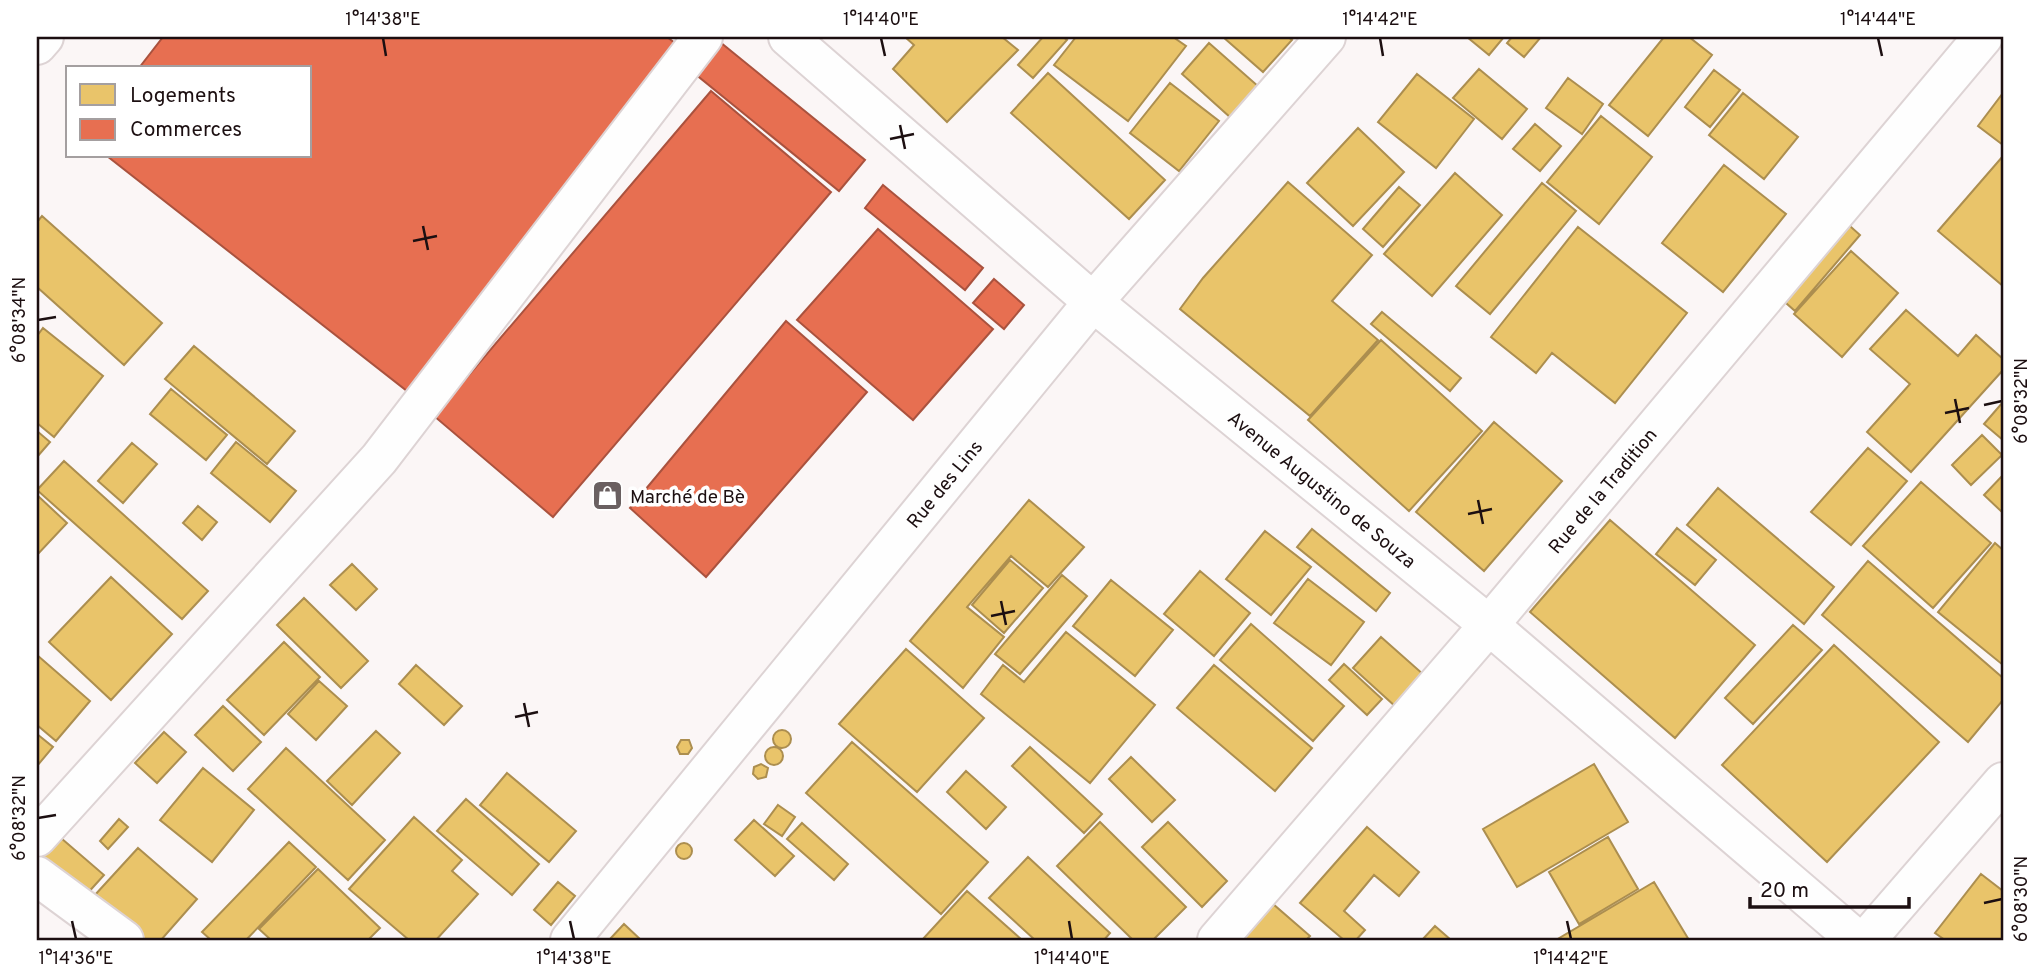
<svg xmlns="http://www.w3.org/2000/svg" width="2040" height="977" viewBox="0 0 2040 977" font-family="Overpass,sans-serif">
  <style>
    .homes { fill: #e9c46a; stroke: #ac8e4f; stroke-width: 2 }
    .shops { fill: #e76f51; stroke: #aa523e; stroke-width: 2 }
    .lines { fill: none; stroke-linecap: round; stroke-linejoin: round }
    .street-casing { stroke: #ddd3d4; stroke-width: 42 }
    .secondary-casing { stroke: #ddd3d4; stroke-width: 42 }
    .street { stroke: #fefefe; stroke-width: 38 }
    .secondary { stroke: #fefefe; stroke-width: 38 }
    .ticks { fill: none; stroke: #1c0f11; stroke-width: 2.5 }
    .labels { text-anchor: middle; stroke-width: 7; stroke-linejoin: round; paint-order: stroke }
    .street-label { font-size: 19px; fill: #1c0f11; stroke: #fff }
    .poi-label { font-size: 19px; fill: #1c0f11; stroke: #fff; text-anchor: start }
    .neatline { fill: none; stroke: #1c0f11; stroke-width: 2.5 }
    .ticks-label { font-size: 18px; text-anchor: middle; fill: #1c0f11 }
  </style>
  <rect width="100%" height="100%" fill="#fbf6f6"/>
  <!-- homes -->
  <path class="homes" d="M905 37H1002L1018 50 947 122 893 69 914 45Z
    M1043 37H1063L1067 40 1033 78 1018 65Z
    M1076 37H1173L1186 46 1128 121 1054 65Z
    M1223 37H1288L1292 40 1263 72Z
    M1467 37H1504L1489 55Z
    M1512 37H1541L1524 57 1507 43Z
    M1664 37H1689L1712 55 1648 136 1609 105Z
    M1209 43 1259 87 1231 118 1182 74Z
    M1479 69 1527 109 1502 139 1453 98Z
    M1714 70 1740 90 1710 127 1685 107Z
    M1048 73 1165 180 1129 219 1011 113Z
    M1417 74 1474 119 1436 168 1378 122Z
    M1568 78 1603 104 1582 134 1546 108Z
    M1170 83 1219 121 1179 171 1130 133Z
    M1743 93 1798 137 1764 179 1709 135Z
    M2003 93V145L1978 126Z
    M1601 116 1652 157 1599 224 1547 182Z
    M1535 124 1561 146 1540 171 1513 149Z
    M1358 128 1404 172 1353 226 1307 183Z
    M2003 156V286L1938 231Z
    M1724 165 1786 214 1723 292 1662 243Z
    M1455 173 1502 215 1432 296 1384 254Z
    M1288 182 1372 255 1332 301 1378 340 1310 416 1180 309 1203 278Z
    M1542 183 1576 211 1490 314 1456 286Z
    M1399 187 1420 205 1383 247 1363 229Z
    M42 216 162 323 124 365 37 287V222Z
    M1841 218 1860 235 1795 311 1776 294Z
    M1578 227 1687 313 1615 403 1552 353 1536 373 1491 337Z
    M1851 251 1898 293 1842 357 1794 314Z
    M1906 310 1958 356 1976 335 2003 359V370L1911 472 1867 432 1910 384 1870 349Z
    M1382 312 1461 378 1450 391 1371 324Z
    M43 328 103 376 54 437 37 423V336Z
    M1381 340 1482 431 1409 511 1308 420Z
    M194 346 295 431 267 464 165 379Z
    M171 389 227 435 206 460 150 414Z
    M2003 402V440L1984 424Z
    M1494 422 1562 481 1484 571 1416 512Z
    M37 431 50 442 37 457Z
    M1982 435 2002 455 1971 485 1952 465Z
    M236 442 296 491 270 522 211 473Z
    M132 443 157 464 123 503 98 481Z
    M1868 448 1907 481 1851 545 1811 512Z
    M64 461 208 591 182 619 37 490Z
    M2003 475V513L1984 495Z
    M1921 482 1991 543 1933 608 1863 546Z
    M1718 488 1834 587 1804 624 1687 525Z
    M37 495 67 523 37 555Z
    M1029 500 1084 547 1048 587 1011 556 967 607 1004 637 963 688 910 641Z
    M198 506 217 522 202 540 183 523Z
    M1610 520 1755 645 1675 738 1530 612Z
    M1677 528 1716 560 1695 585 1656 554Z
    M1312 529 1390 593 1376 611 1297 547Z
    M1265 531 1311 567 1271 615 1226 579Z
    M1995 543 2003 550V665L1938 612Z
    M1010 560 1043 588 1004 633 972 605Z
    M1868 561 2003 678V700L1968 742 1822 615Z
    M352 564 377 589 356 610 330 585Z
    M1200 571 1250 613 1214 656 1164 614Z
    M1062 575 1087 596 1020 674 995 654Z
    M111 577 172 634 111 700 49 642Z
    M1308 579 1364 622 1331 665 1274 623Z
    M1111 580 1173 630 1135 676 1073 626Z
    M304 598 368 661 341 688 277 625Z
    M1251 624 1344 706 1313 741 1220 660Z
    M1793 625 1822 650 1753 724 1725 698Z
    M1066 632 1155 705 1090 783 981 694 1003 665 1024 682Z
    M1381 637 1424 675 1396 707 1353 668Z
    M284 642 320 677 264 735 227 700Z
    M1834 645 1939 742 1827 862 1722 765Z
    M906 649 984 718 917 792 839 724Z
    M37 655 90 701 56 741 37 725Z
    M1344 664 1382 699 1367 715 1329 680Z
    M416 665 462 706 444 725 399 684Z
    M1214 665 1312 748 1275 791 1177 708Z
    M319 681 347 706 316 740 288 714Z
    M223 706 261 742 233 771 195 735Z
    M773 739a9 9 0 1 1 18 0a9 9 0 1 1-18 0Z
    M376 731 400 753 352 805 327 781Z
    M164 732 186 752 157 783 135 763Z
    M37 734 53 747 37 766Z
    M681 740H689L692 748 688 754H680L677 747Z
    M852 742 988 862 941 914 806 793Z
    M765 756a9 9 0 1 1 18 0a9 9 0 1 1-18 0Z
    M1030 747 1102 814 1084 833 1012 766Z
    M286 748 385 840 348 880 248 789Z
    M1131 757 1175 800 1152 822 1109 779Z
    M761 764 768 768 766 777 758 779 753 774 754 767Z
    M1594 764 1628 822 1517 887 1483 829Z
    M203 768 254 810 212 862 160 820Z
    M966 771 1006 807 986 829 947 792Z
    M507 773 576 831 549 862 480 805Z
    M466 799 539 864 512 895 437 831Z
    M778 805 795 817 782 836 764 824Z
    M414 817 462 860 452 871 478 894 436 940H409L349 889Z
    M119 819 128 827 108 849 100 841Z
    M754 820 794 856 775 876 735 840Z
    M1100 822 1186 907 1153 940H1133L1057 866Z
    M1168 822 1227 881 1202 907 1142 847Z
    M802 823 848 864 834 880 787 839Z
    M1367 827 1419 872 1399 896 1374 875 1344 911 1365 930 1356 940H1344L1300 903Z
    M54 832 104 875 85 896 37 855Z
    M1608 837 1638 889 1579 924 1549 872Z
    M289 842 316 867 246 940H211L202 932Z
    M676 851a8 8 0 1 1 16 0a8 8 0 1 1-16 0Z
    M138 848 197 899 161 940H145L94 896Z
    M1028 857 1110 933 1104 940H1035L989 898Z
    M318 869 380 928 368 940H271L259 929Z
    M1981 874 2003 891V940H1945L1935 933Z
    M558 882 575 896 551 925 534 910Z
    M1654 882 1689 940H1556Z
    M967 891 1022 940H922Z
    M1265 897 1310 936 1306 940H1227Z
    M624 924 641 940H609Z
    M1435 926 1451 940H1422Z"/>
  <!-- shops -->
  <path class="shops" d="M163 37H667L680 47 407 391 107 156H310V68H139Z
    M720 42 865 160 839 191 694 73Z
    M711 91 831 192 553 517 434 416Z
    M883 185 983 268 965 290 865 208Z
    M878 229 993 329 913 420 797 320Z
    M994 279 1024 305 1004 329 973 303Z
    M786 321 867 392 706 577 630 508Z"/>
  <g class="lines">
    <defs>
      <g id="street">
        <path d="M37 837 379 459 703 37"/>
        <path d="M37 876 124 940"/>
        <path id="s1" d="M570 940 1093 302 1326 37"/>
        <path id="s2" d="M1217 940 1489 625 1983 37"/>
        <path d="M1866 940 2003 782"/>
      </g>
      <g id="secondary">
        <path id="s3" d="M788 37 1093 302 1489 625 1857 940"/>
        <path d="M37 45 44 37"/>
      </g>
    </defs>
    <!-- street casing -->
    <use href="#street" class="street-casing"/>
    <!-- secondary casing -->
    <use href="#secondary" class="secondary-casing"/>
    <!-- street -->
    <use href="#street" class="street"/>
    <!-- secondary -->
    <use href="#secondary" class="secondary"/>
  </g>
  <!-- ticks -->
  <path class="ticks" d="M383 38 386 56M881 38 885 56M1380 38 1383 56M1878 38 1882 56M900 125 905 149M890 139 914 134M423 226 428 250M413 241 437 236M38 320 56 317M1955 399 1960 423M1984 405 2002 401M1945 413 1969 408M1478 500 1483 524M1468 514 1492 509M1001 601 1006 625M991 616 1015 611M524 703 529 727M515 717 538 712M38 818 56 815M1984 903 2002 899M72 921 76 939M570 921 574 939M1069 921 1072 939M1567 921 1571 939"/>
  <!-- icons -->
  <defs>
    <symbol id="shop-square" viewBox="-11 -11 22 22"><rect x="-9" y="-9" width="18" height="18" rx="4" fill="#6a6061" stroke="#fff"/><path d="M-5-2.5h2.3a2.7 3.5 0 0 1 5.4 0H5L5.5 6h-11ZM-1.5-2.5h3a1.5 2.3 0 0 0-3 0Z" fill="#fff"/></symbol>
  </defs>
  <g fill-rule="evenodd">
    <use href="#shop-square" x="590" y="478" width="35" height="35"/>
  </g>
  <g class="labels">
    <!-- street labels -->
    <g class="street-label">
      <text dy="7" stroke="none"><textPath href="#s1" startOffset="590">Rue des Lins</textPath></text>
      <text dy="7" stroke="none"><textPath href="#s3" startOffset="700">Avenue Augustino de Souza</textPath></text>
      <text dy="7" stroke="none"><textPath href="#s2" startOffset="592">Rue de la Tradition</textPath></text>
    </g>
    <!-- poi labels -->
    <g class="poi-label">
      <text x="630" y="503">Marché de Bè</text>
    </g>
  </g>
  <!-- border -->
  <rect width="2040" height="977" fill="none" stroke="#ffffff" stroke-width="77"/>
  <!-- legend -->
  <rect x="66" y="66" width="245" height="91" fill="#ffffff" stroke="#a49fa0" stroke-width="2"/>
  <rect x="80" y="84" width="35" height="21" fill="#e9c46a" stroke="#a49fa0" stroke-width="2"/>
  <text x="130" y="102" font-size="21" fill="#1c0f11">Logements</text>
  <rect x="80" y="119" width="35" height="21" fill="#e76f51" stroke="#a49fa0" stroke-width="2"/>
  <text x="130" y="136" font-size="21" fill="#1c0f11">Commerces</text>
  <!-- scale -->
  <path d="M1750 897v10h159v-10" fill="none" stroke="#1c0f11" stroke-width="3.5"/>
  <text x="1760" y="897" font-size="21" fill="#1c0f11" stroke="#ffffff" stroke-width="5" paint-order="stroke">20 m</text>
  <rect x="38" y="38" width="1964" height="901" class="neatline"/>
  <g class="ticks-label">
    <text x="383" y="25">1°14'38"E</text>
    <text x="881" y="25">1°14'40"E</text>
    <text x="1380" y="25">1°14'42"E</text>
    <text x="1878" y="25">1°14'44"E</text>
    <text transform="translate(19 320) rotate(-90)" y="6">6°08'34"N</text>
    <text transform="translate(2021 401) rotate(-90)" y="6">6°08'32"N</text>
    <text transform="translate(19 818) rotate(-90)" y="6">6°08'32"N</text>
    <text transform="translate(2021 899) rotate(-90)" y="6">6°08'30"N</text>
    <text x="76" y="964">1°14'36"E</text>
    <text x="574" y="964">1°14'38"E</text>
    <text x="1072" y="964">1°14'40"E</text>
    <text x="1571" y="964">1°14'42"E</text>
  </g>
</svg>
